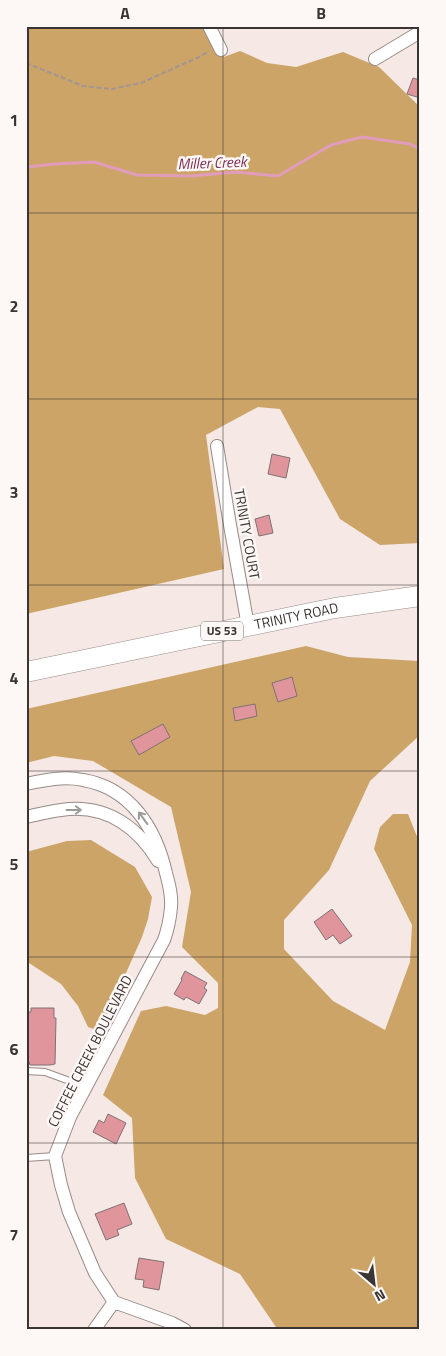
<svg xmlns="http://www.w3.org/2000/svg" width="446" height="1356" viewBox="0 0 446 1356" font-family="'Titillium Web',sans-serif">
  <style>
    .forest { fill: #cca467 }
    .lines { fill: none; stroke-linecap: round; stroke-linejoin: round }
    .stream { stroke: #e29cbb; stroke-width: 3 }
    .building { fill: #e0949b; stroke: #7f7273 }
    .service-casing { stroke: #988b88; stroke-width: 8 }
    .minor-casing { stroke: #988b88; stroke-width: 14 }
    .trunk-casing { stroke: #988b88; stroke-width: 21 }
    .path { stroke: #a09593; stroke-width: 2; stroke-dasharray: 5 2.5; stroke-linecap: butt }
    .service { stroke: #fff; stroke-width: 6 }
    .minor { stroke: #fff; stroke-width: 12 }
    .trunk { stroke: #fff; stroke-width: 20 }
    .oneway { stroke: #9c9a99 }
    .grid { fill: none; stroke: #3a3433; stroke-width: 1; stroke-opacity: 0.55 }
    .labels { text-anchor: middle; stroke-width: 5; stroke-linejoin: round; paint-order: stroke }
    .shield { fill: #fdf8f6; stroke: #746f6e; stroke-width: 1 }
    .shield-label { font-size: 12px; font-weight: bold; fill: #3a3433 }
    .street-label { font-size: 14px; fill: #3a3433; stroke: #fdf8f6 }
    .water-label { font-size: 15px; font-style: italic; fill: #7b2a53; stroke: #fdf8f6 }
    .neatline { fill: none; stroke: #3a3433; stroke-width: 2 }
    .grid-label { font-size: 16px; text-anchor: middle; font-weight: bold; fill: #3a3433 }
  </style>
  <rect width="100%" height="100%" fill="#f6e8e5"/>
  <!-- forest -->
  <path class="forest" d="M26 26H206L224 57 240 51 267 63 296 67 343 52 379 67 420 107V543L380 545 340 519 280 409 258 407 206 435 224 569 26 614Z
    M306 646 348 657 420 661V735L370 781 329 870 284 920V949L333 1001 385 1030 410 962 412 925 374 849 380 827 393 814H408L420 844V1330H278L240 1274 166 1239 135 1178 132 1118 103 1095 141 1011 166 1006 205 1015 218 1008V983L182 947 191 892 171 807 93 761 54 756 26 763V709Z
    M91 840 135 867 152 897 148 919 142 937 106 1018 96 1030 88 1027 78 1006 61 984 26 961V852L67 841Z"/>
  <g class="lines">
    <!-- stream -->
    <path class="stream" d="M26 167 55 164 94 162 137 175 191 176 236 172 278 176 331 145 362 137 410 144 420 149"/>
  </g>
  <!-- building -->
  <path class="building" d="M413 78 420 80V98L407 94Z
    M272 454 290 458 286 478 268 474Z
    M269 515 273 533 259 536 255 519Z
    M292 677 297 696 278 702 272 683Z
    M255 704 257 716 235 721 233 708Z
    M163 724 170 737 139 755 131 741Z
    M332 909 352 936 340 944 333 935 326 940 314 922Z
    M185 971 207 983 204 988 207 990 199 1004 186 997 184 1000 174 994 182 980 181 979Z
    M31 1008H54V1018H56L55 1064 50 1065H30L26 1053V1012H31Z
    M108 1114 126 1123 116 1144 93 1132 99 1120 104 1123Z
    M124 1203 132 1224 117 1230 119 1235 106 1240 95 1214Z
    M139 1258 164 1262 159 1290 143 1287 144 1280 135 1279Z"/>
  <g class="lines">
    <defs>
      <path id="service" d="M26 1071 45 1072 86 1087
        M26 1158 55 1156"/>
      <path id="minor" d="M209 26 221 50
        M375 59 420 32
        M217 446 230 525 248 626
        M26 784C45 780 64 776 83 780 131 788 156 829 166 873 169 884 172 895 171 907 170 919 168 929 164 940L70 1117 55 1156 61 1185 69 1212 95 1273 114 1302 172 1323 185 1330
        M26 817C40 814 55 810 69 809 109 806 139 829 158 861
        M94 1330 114 1302"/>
      <g id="trunk">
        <path id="s1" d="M26 672 335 608 420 596"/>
      </g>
    </defs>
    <!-- service casing -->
    <use href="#service" class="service-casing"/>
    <!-- minor casing -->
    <use href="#minor" class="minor-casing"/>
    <!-- trunk casing -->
    <use href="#trunk" class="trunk-casing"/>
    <!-- path -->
    <path class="path" d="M26 63 83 86 112 89 141 83 199 57 209 51"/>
    <!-- service -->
    <use href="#service" class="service"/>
    <!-- minor -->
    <use href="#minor" class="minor"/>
    <!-- trunk -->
    <use href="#trunk" class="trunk"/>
  </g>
  <!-- one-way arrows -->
  <defs><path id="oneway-shaft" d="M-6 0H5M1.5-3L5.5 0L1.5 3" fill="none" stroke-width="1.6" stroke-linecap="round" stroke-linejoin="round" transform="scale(1.25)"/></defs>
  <g class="oneway">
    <use href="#oneway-shaft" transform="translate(74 810)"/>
    <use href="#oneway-shaft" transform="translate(143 818) rotate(-126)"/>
  </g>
  <!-- grid -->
  <path class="grid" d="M223 26V1330M26 213H420M26 399H420M26 585H420M26 771H420M26 957H420M26 1143H420"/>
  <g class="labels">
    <!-- shield labels -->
    <rect class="shield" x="201" y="621.5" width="42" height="19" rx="4"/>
    <g class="shield-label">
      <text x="222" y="635">US 53</text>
    </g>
    <!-- street labels -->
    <g class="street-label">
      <text transform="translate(247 534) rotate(80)" y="5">TRINITY COURT</text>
      <text dy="5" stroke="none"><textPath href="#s1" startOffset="276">TRINITY ROAD</textPath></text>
      <text transform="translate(90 1051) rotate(-63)" y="5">COFFEE CREEK BOULEVARD</text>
    </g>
    <!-- water labels -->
    <g class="water-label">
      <text transform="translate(212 163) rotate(-2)" y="5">Miller Creek</text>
    </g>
  </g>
  <!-- border -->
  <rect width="446" height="1356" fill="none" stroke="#fdf8f6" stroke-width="55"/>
  <!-- north arrow -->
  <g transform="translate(374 1284) rotate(152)" stroke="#fdf8f6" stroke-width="4" paint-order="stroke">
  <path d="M0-4L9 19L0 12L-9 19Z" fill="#3a3433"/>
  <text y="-8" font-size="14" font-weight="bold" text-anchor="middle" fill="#3a3433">N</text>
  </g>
  <rect x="28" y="28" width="390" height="1300" class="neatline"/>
  <g class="grid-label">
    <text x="125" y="19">A</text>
    <text x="321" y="19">B</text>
    <text x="14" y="126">1</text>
    <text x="14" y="312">2</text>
    <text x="14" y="498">3</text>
    <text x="14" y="684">4</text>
    <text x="14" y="870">5</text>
    <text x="14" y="1055">6</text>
    <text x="14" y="1241">7</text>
  </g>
</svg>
